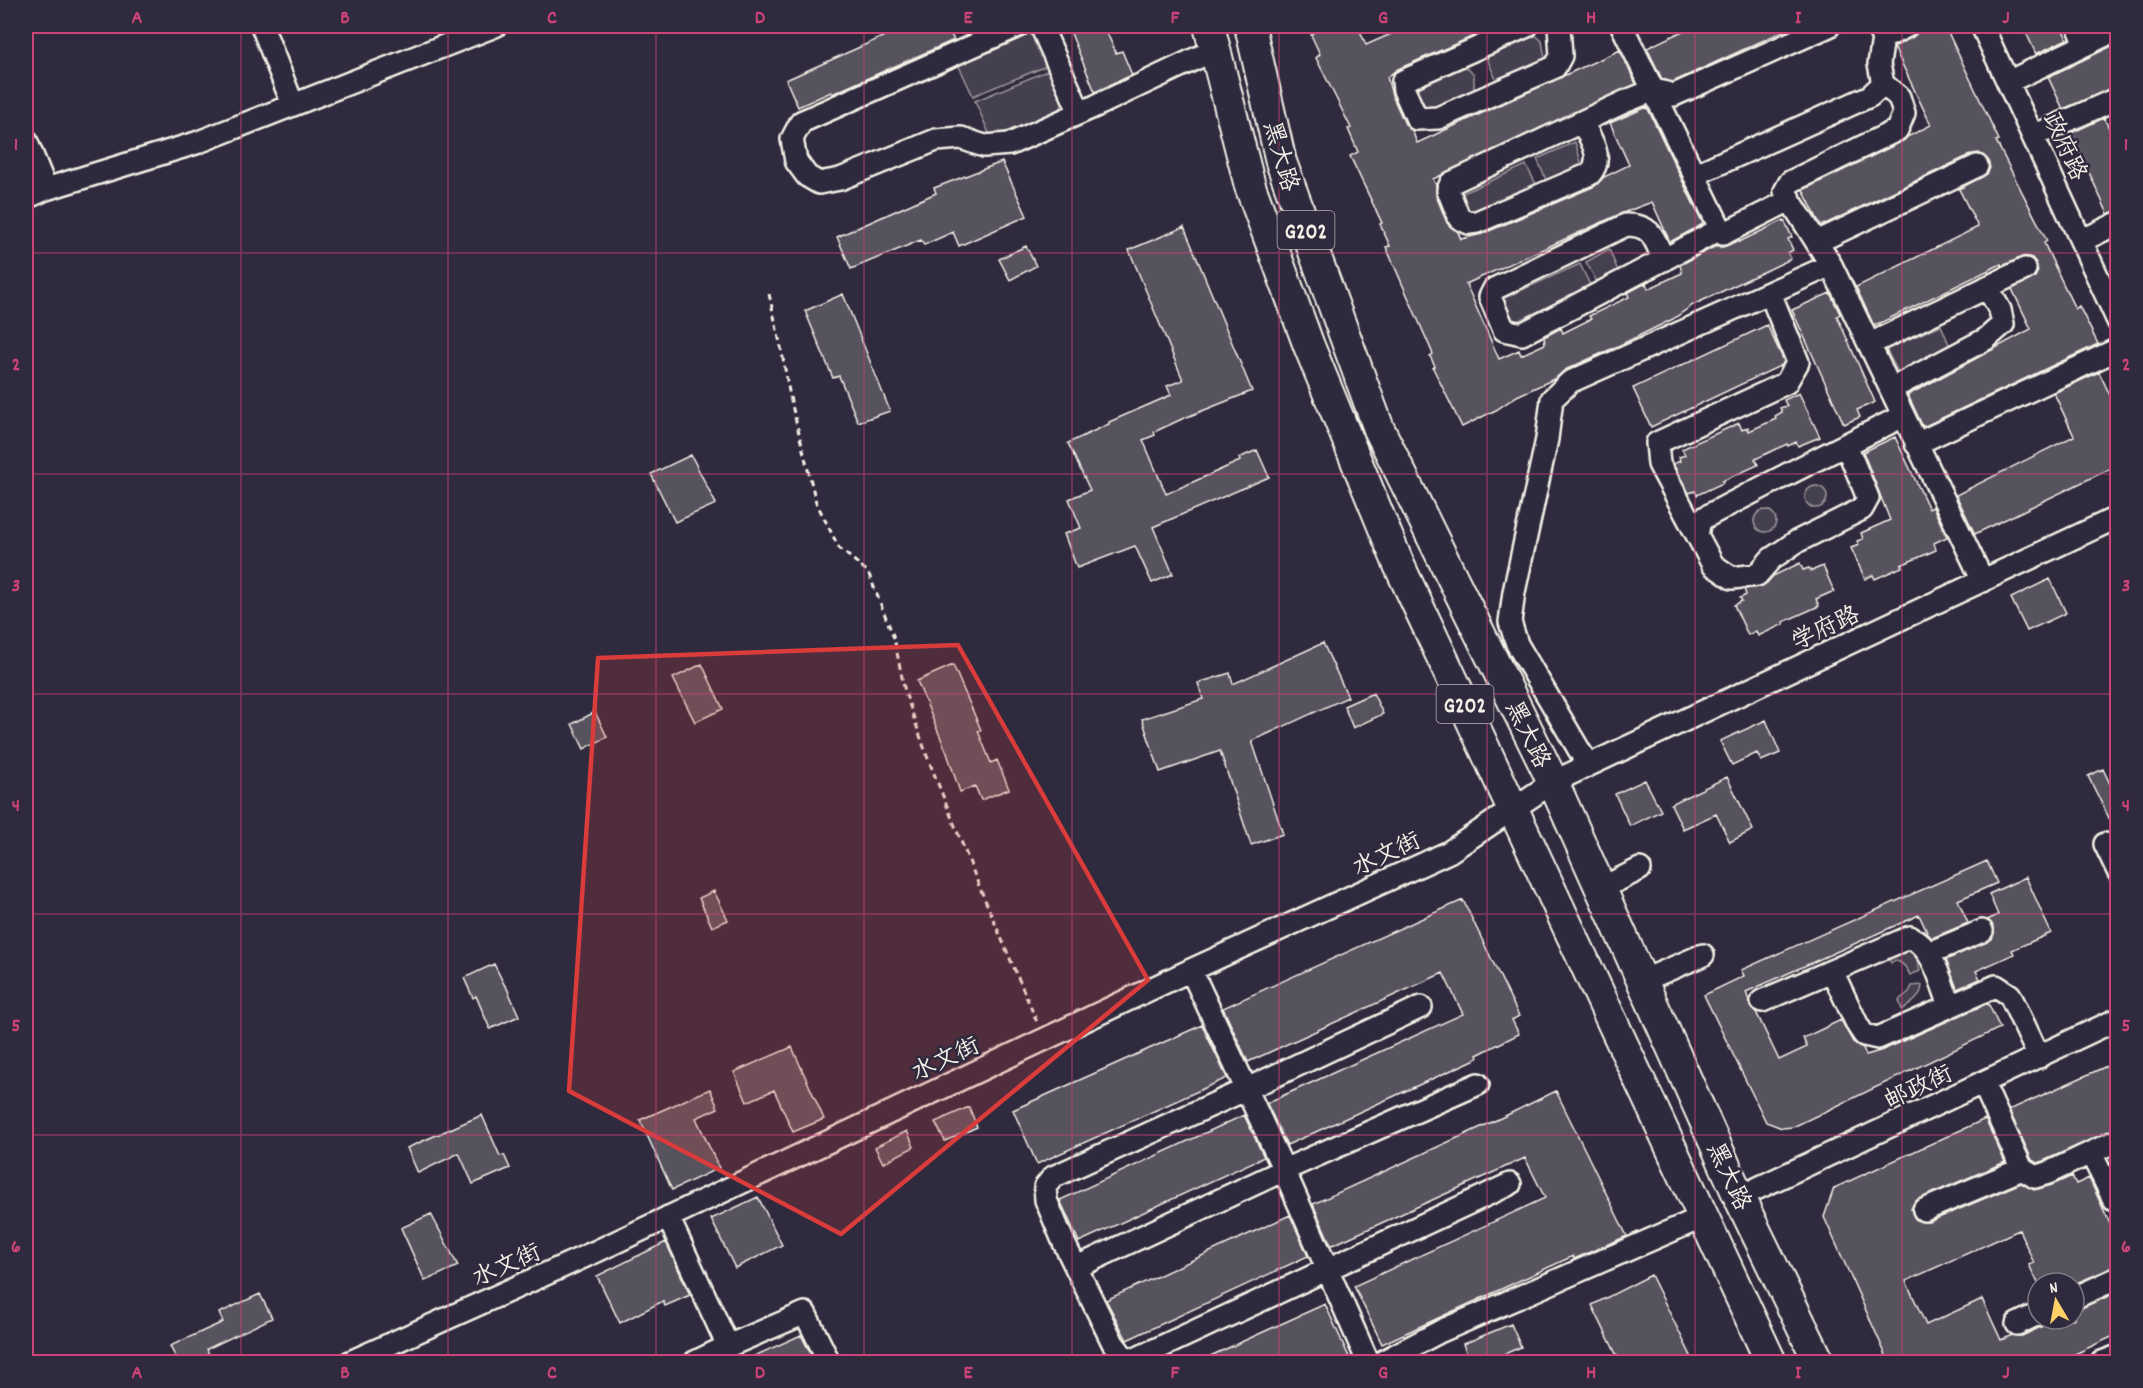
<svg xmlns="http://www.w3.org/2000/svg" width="2143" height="1388" viewBox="0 0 2143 1388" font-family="Dekko,'LXGW WenKai TC',sans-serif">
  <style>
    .green { fill: #454050; stroke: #9c989c; stroke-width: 1.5 }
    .building { fill: #56525f; stroke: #f4f1e8; stroke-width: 1.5 }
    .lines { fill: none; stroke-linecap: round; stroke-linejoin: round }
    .minor-casing { stroke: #f4f1e8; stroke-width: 26 }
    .highway-casing { stroke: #f4f1e8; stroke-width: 34 }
    .path { stroke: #f4f1e8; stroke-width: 3; stroke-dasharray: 6 4.5; stroke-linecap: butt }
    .minor { stroke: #2f2a3d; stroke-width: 21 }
    .highway { stroke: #2f2a3d; stroke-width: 30 }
    .marked { fill: #d93c3b; fill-opacity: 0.2; stroke: #d93c3b; stroke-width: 4.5; stroke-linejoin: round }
    .grid { fill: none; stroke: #cc4377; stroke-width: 1.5; stroke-opacity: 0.55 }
    .labels { text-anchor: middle; stroke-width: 5; stroke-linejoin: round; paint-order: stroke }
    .shield { fill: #2f2a3d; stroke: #b9b5b5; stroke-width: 1.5 }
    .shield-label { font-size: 22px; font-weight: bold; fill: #f4f1e8 }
    .street-label { font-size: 24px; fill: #f4f1e8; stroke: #2f2a3d }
    .neatline { fill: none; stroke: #cc4377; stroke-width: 2 }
    .grid-label { font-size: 20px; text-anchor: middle; font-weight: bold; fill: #cc4377 }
  </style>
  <rect width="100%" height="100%" fill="#2f2a3d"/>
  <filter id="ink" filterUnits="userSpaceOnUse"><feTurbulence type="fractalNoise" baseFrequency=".0167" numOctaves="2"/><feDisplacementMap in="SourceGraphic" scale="12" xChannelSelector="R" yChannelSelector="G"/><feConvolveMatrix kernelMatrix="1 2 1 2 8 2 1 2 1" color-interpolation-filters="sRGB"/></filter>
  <g filter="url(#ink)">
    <!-- green -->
    <path class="green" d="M1026 32 1035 34 1049 65 973 96 957 62Z
      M1533 33 1542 41 1545 58 1497 82 1486 56Z
      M1464 66 1474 74V90L1433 109C1421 104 1419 100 1418 87Z
      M1049 70 1063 102 1060 110 991 138 975 101Z
      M1575 142 1581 162 1579 169 1547 182 1537 159Z
      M1526 165 1537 186 1475 215 1468 209 1459 195Z
      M1609 249 1618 271 1598 284 1586 262Z
      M1580 264 1591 287 1515 322 1510 316 1502 299Z
      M1941 325 1950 347 1900 376 1886 349Z
      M1805 497a11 11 0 1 1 22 0a11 11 0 1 1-22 0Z
      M1754 521a11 11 0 1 1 22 0a11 11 0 1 1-22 0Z
      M1904 947 1916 957 1920 971 1910 975C1907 967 1903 963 1895 960L1891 963 1885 953Z
      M1922 985C1921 998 1912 1003 1902 1010L1899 1000 1909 992 1912 986Z"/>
    <!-- building -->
    <path class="building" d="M907 26H946L954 40 832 94 831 92 798 107 786 80Z
      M1068 26H1104L1116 53 1122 51 1132 75 1095 92Z
      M1320 26H1358L1366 45 1409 26H1497L1398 69 1387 77 1392 95 1405 124 1412 130 1417 143 1620 50 1636 84 1433 179 1436 185V195L1447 223 1458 232 1461 239 1482 234 1595 186 1604 177 1629 165 1610 123 1647 107 1703 224 1670 242 1652 202 1620 214 1466 284 1499 359 1519 350 1521 355 1545 344 1544 337 1561 328 1563 333 1591 319 1589 316 1629 297 1627 293 1646 283 1648 289 1682 273 1680 265 1714 247H1723L1739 240V242L1784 220 1792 237 1788 239 1793 250 1788 253 1791 259 1693 305 1673 319 1620 345 1565 370 1556 378 1517 396 1496 410 1462 427 1433 368 1435 366 1430 356 1433 354 1386 247 1390 246 1380 224 1382 223 1350 156 1358 152 1348 129 1351 128 1316 58 1320 54 1311 35Z
      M1693 26H1794L1673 82 1662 79 1647 48Z
      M1926 26H1945L1999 140 1996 141 2047 241 2044 243 2075 309 2079 306 2098 344 1923 427 1908 395 2031 329 2012 289 2035 277 2038 271 2036 263 2032 258 2025 256 2002 266 2001 264 1874 326 1856 287 1978 227 1959 189 1987 174 1990 168 1988 160 1979 153 1972 154 1821 226 1803 190 1903 141 1907 137 1931 125 1894 47 1913 37 1919 29Z
      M2023 26H2061L2067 39 2036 54Z
      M2118 43V86L2063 109 2048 77Z
      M2104 118 2118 147V210L2108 214 2071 133Z
      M1002 162 1027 216 959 246 953 232 924 245 921 240 851 269 837 237 936 193 934 188Z
      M1184 227 1252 391 1182 419 1154 432 1155 435 1143 440 1166 494 1240 461 1239 458 1257 450 1269 477 1153 527 1173 574 1152 583 1135 546 1077 568 1064 534 1081 528 1069 499 1090 490 1068 443 1109 424V422L1171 395 1167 386 1183 380 1129 250Z
      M1026 246 1036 266 1010 280 999 259Z
      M1830 293 1840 314 1837 316 1875 402 1857 410 1860 417 1844 424 1792 310Z
      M843 294 890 411 858 422 839 376 833 378 805 311Z
      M1767 325 1784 361 1782 365 1651 427 1633 388Z
      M2099 372 2118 412V465L1975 534 1956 495 2074 436 2054 393Z
      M1799 393 1820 437 1798 446 1796 442 1788 446 1787 444 1755 459 1758 465 1722 481 1723 483 1697 495 1695 491 1689 493 1673 464 1680 461 1679 457 1685 455 1682 449 1739 423 1742 430 1748 427 1749 431 1776 419 1775 416 1782 412 1780 408 1787 406 1784 400Z
      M1895 437 1929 509 1933 507 1947 537 1934 543 1936 550 1901 565 1902 567 1875 579 1873 575 1865 579 1851 548 1859 545 1857 541 1863 539 1861 533 1890 520 1863 452Z
      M691 455 716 504 675 522 651 474Z
      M1800 563 1803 570 1809 568 1811 571 1823 566 1834 591 1816 599 1819 606 1783 622 1784 624 1758 636 1756 631 1748 635 1734 605 1742 601 1740 598 1746 595 1744 589 1759 587 1767 583 1773 576Z
      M2050 579 2066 613 2027 631 2011 598Z
      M1323 643 1348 697 1252 741 1283 834 1251 845 1220 751 1160 772 1142 719 1203 699 1198 683 1230 673 1233 684Z
      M702 664 723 709 695 722 673 678Z
      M953 665 981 730 978 731 991 763 997 760 1009 789 981 800 975 786 960 792 947 753 917 681Z
      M1373 693 1383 714 1353 728 1344 706Z
      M595 712 607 737 584 749 572 724Z
      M1766 720 1780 753 1761 761 1757 753 1732 765 1720 741Z
      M2103 769 2118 801V836L2088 776Z
      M1727 777 1753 830 1730 842 1716 814 1683 829 1671 804Z
      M1645 780 1661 811 1630 826 1615 794Z
      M1987 861 1997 883 1958 900 1968 923 1932 938 1928 934 1919 915 1746 992 1751 1007 1756 1012 1779 1060 1807 1047 1803 1038 1841 1020 1853 1042 1863 1048 1866 1055 1883 1050 1988 1003 2000 1028 1793 1127 1782 1128 1766 1122 1704 995 1744 976 1741 970Z
      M2026 877 2051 933 2012 950 2014 954 1976 971 1980 979 1957 989 1946 960 1992 939 1994 933V927L1987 920 1998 915 1989 894Z
      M714 891 728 920 712 927 699 898Z
      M1463 900 1519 1016 1512 1020 1519 1034 1477 1055 1478 1058 1287 1145 1267 1104 1269 1102 1463 1014 1443 973 1248 1062 1223 1008Z
      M494 964 505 986H506L519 1016 490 1029 476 996 473 998 464 978Z
      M1202 1025 1227 1078 1037 1164 1013 1110Z
      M792 1047 824 1119 793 1132 774 1090 747 1102 734 1072Z
      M2118 1061V1128L2043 1161 2037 1163 2032 1160 2009 1110Z
      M710 1089 718 1108 696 1118 719 1168 672 1190 640 1120Z
      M1556 1091 1627 1236 1574 1259 1573 1256 1382 1344 1354 1286 1545 1198 1525 1158 1335 1244 1331 1245 1313 1204 1505 1116Z
      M969 1107 977 1127 945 1141 935 1122Z
      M482 1115 500 1156 504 1155 510 1168 473 1184 459 1153 418 1173 407 1148Z
      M1244 1115 1264 1157 1079 1242 1060 1200Z
      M1985 1119 2005 1162 1919 1199 1914 1203 1911 1209 1916 1220 1922 1222H1929L2021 1183 2034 1190 2052 1185 2072 1176 2076 1184 2089 1178 2112 1228 2118 1225V1266L2076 1283H2038L2029 1265 2034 1263 2019 1230 1906 1281 1926 1325 1982 1299 2001 1340 2012 1335 2022 1336 2043 1326 2049 1319H2074V1311L2118 1292V1334L2058 1362H1889L1824 1217 1834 1188Z
      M907 1131 914 1147 883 1163 875 1147Z
      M758 1197 782 1245 735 1268 711 1219Z
      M431 1214 458 1266 425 1281 401 1228Z
      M1290 1215 1308 1256 1127 1340 1106 1300Z
      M666 1242 690 1295 665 1306 663 1301 620 1323 597 1276Z
      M1651 1275 1694 1362H1620L1592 1305Z
      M260 1294 272 1318 207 1349 209 1355 192 1362H178L170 1346 223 1322 219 1313Z
      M1325 1304 1349 1357 1336 1362H1197Z
      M1511 1324 1521 1347 1504 1354 1507 1362H1470L1463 1344Z
      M801 1335 815 1362H741Z"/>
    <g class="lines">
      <defs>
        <path id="minor" d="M262 26 293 105
          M1018 26 801 122 792 139 796 161 807 176 819 183 840 179 936 140 961 138 984 146 1010 144 1100 104 1214 50
          M1041 26 1080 113
          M1527 26 1403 81 1404 90 1417 119 1438 118 1555 67 1561 56 1559 26
          M1622 26 1723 234 1790 200 1831 265 1983 581
          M1876 26 1883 38 1907 26
          M1982 26 2118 321
          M2078 26 2086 44
          M2008 82 2118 29
          M1582 122C1590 139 1605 157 1590 174L1477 222 1469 223 1459 218 1448 190 1451 183 1624 102 1654 90 1674 95 1829 26
          M2033 136 2118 98
          M26 140 46 189 196 143 495 26
          M1694 175 1870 96 1883 84 1879 64 1883 38
          M26 198 46 189
          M1790 200 1785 191 1790 182 1897 130 1904 113 1899 97 1883 84
          M2081 241 2118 223
          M1817 242 1977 166
          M1664 260C1654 239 1653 225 1626 225L1494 289 1490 297 1504 330 1522 334 1678 252 1720 229
          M1870 344 2025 269
          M1891 389 1986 339 2003 324 2000 310 1987 287
          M1916 444 2118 349
          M1846 445 1868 498 1862 509 1796 542 1771 559 1757 575 1732 578 1713 565 1697 535 1700 520C1767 484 1835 450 1903 416
          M1697 535 1659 464 1657 443 1786 383 1798 362 1770 293
          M1588 765 1517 644 1510 622 1514 592 1547 439 1552 399 1570 382 1831 265
          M2105 844 2118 871
          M1600 889 1640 869
          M1929 953 1982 931
          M1191 970 1284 1170 1368 1362
          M1832 971 1858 1026 1864 1035 1878 1038 1996 986 2010 995 2039 1057
          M1642 981 1703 955
          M1762 1001 1910 937C1934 948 1941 983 1950 1006
          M1421 1007 1247 1089 1053 1177 1045 1187 1046 1200 1064 1243 1113 1343 1122 1355 1133 1360 1510 1184
          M1983 1083 2022 1169 2035 1177 2048 1173 2118 1140
          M2091 1153 2114 1200H2118
          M1739 1197 2118 1019
          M1924 1210 2022 1169
          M668 1217 728 1346 805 1313 829 1362
          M1077 1267 1284 1170 1478 1084
          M2074 1298 2118 1278
          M2017 1324 2038 1314
          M350 1362 597 1251 1191 970 1449 852 1553 782 2118 517
          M695 1362 728 1346
          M1382 1362 1441 1331 1703 1217
          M2102 1362 2118 1356"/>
        <path id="highway" d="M1209 26 1250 186 1309 346 1399 565 1771 1362
          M1250 26 1281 162 1379 429 1553 782 1739 1197 1819 1362"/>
      </defs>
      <!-- minor casing -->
      <use href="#minor" class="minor-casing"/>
      <!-- highway casing -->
      <use href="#highway" class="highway-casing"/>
      <!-- path -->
      <path class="path" d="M769 294 782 352 790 397 816 502 839 548 868 572 894 638 905 692 927 756 977 881 1037 1022"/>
      <!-- minor -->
      <use href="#minor" class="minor"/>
      <!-- highway -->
      <use href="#highway" class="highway"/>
    </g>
  </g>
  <!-- marked area -->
  <path class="marked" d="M958 645 1148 980 841 1234 569 1091 598 658Z"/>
  <!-- grid -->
  <path class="grid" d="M241 26V1362M448 26V1362M656 26V1362M864 26V1362M1072 26V1362M1279 26V1362M1487 26V1362M1695 26V1362M1902 26V1362M26 253H2118M26 474H2118M26 694H2118M26 914H2118M26 1135H2118"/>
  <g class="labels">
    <!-- shield labels -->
    <g class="shield">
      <rect x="1277.5" y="211" width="57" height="38" rx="4.5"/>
      <rect x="1436.5" y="685" width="57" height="38" rx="4.5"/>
    </g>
    <g class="shield-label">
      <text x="1306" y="238">G202</text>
      <text x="1465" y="712">G202</text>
    </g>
    <!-- street labels -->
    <g class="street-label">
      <text transform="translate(2066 146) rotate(65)" y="8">政府路</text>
      <text transform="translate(1282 156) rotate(74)" y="8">黑大路</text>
      <text transform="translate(1825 627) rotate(-25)" y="8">学府路</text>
      <text transform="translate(1529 734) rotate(64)" y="8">黑大路</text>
      <text transform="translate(1386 853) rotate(-25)" y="8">水文街</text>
      <text transform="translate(945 1058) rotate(-25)" y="8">水文街</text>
      <text transform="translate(1918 1086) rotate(-25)" y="8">邮政街</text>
      <text transform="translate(1730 1176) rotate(65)" y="8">黑大路</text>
      <text transform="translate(506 1264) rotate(-24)" y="8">水文街</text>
    </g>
  </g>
  <!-- margin -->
  <rect width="2143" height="1388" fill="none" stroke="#2f2a3d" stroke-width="66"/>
  <!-- north arrow -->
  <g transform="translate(2056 1301) rotate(350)"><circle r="28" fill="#2f2a3d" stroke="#7e7a81" stroke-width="1.5"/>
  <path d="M0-4.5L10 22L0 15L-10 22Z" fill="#ffd166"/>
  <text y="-9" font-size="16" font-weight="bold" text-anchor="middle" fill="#f4f1e8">N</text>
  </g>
  <rect x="33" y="33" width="2077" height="1322" class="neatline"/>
  <g class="grid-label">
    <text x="137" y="23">A</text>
    <text x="345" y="23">B</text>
    <text x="552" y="23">C</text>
    <text x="760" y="23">D</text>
    <text x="968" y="23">E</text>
    <text x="1175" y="23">F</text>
    <text x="1383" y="23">G</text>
    <text x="1591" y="23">H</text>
    <text x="1798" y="23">I</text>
    <text x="2006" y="23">J</text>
    <text x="16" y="150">1</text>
    <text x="2126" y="150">1</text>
    <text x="16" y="370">2</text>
    <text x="2126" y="370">2</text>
    <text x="16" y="591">3</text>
    <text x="2126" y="591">3</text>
    <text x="16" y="811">4</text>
    <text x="2126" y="811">4</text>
    <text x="16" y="1031">5</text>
    <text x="2126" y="1031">5</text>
    <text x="16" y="1252">6</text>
    <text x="2126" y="1252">6</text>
    <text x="137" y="1378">A</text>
    <text x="345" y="1378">B</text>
    <text x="552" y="1378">C</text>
    <text x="760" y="1378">D</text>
    <text x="968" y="1378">E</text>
    <text x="1175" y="1378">F</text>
    <text x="1383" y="1378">G</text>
    <text x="1591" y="1378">H</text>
    <text x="1798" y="1378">I</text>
    <text x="2006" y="1378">J</text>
  </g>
</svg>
